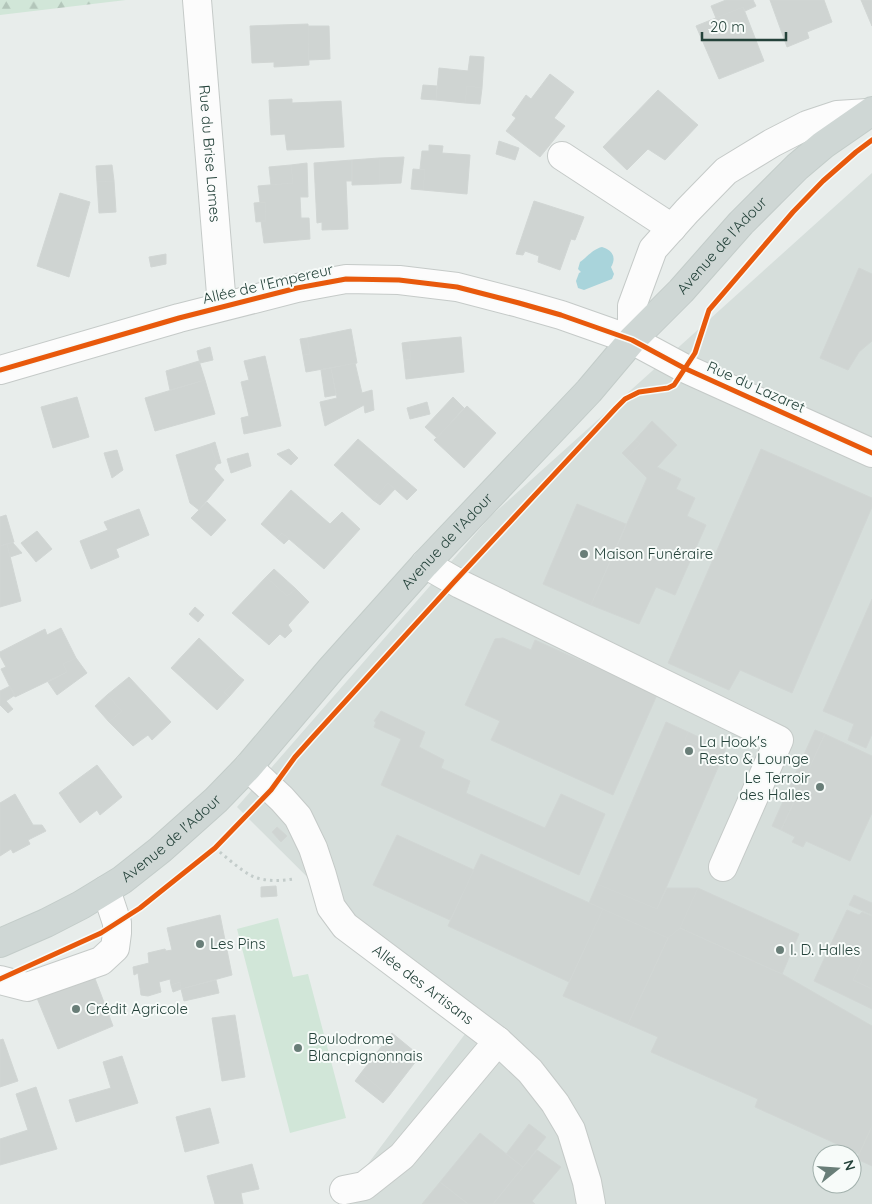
<svg xmlns="http://www.w3.org/2000/svg" width="872" height="1204" viewBox="0 0 872 1204" font-family="Quicksand,sans-serif">
  <style>
    .built { fill: #d6dedb; fill-rule: evenodd }
    .forest { fill: url(#forest-firs) }
    .green { fill: #d1e6d8 }
    .water { fill: #a9d4db }
    .building { fill: #cfd4d2; stroke: #d1d6d4 }
    .lines { fill: none; stroke-linecap: round; stroke-linejoin: round }
    .minor-casing { stroke: #c5cac8; stroke-width: 30 }
    .major-casing { stroke: #c3ccc9; stroke-width: 30 }
    .path { stroke: #c3ccca; stroke-width: 3; stroke-dasharray: 2.5 4; stroke-linecap: butt }
    .minor { stroke: #fcfcfc; stroke-width: 28 }
    .major { stroke: #cfd7d5; stroke-width: 28 }
    .cycleway-casing { stroke: #f7fbf9; stroke-width: 8 }
    .cycleway { stroke: #e8590c; stroke-width: 5 }
    .poi-dot { fill: #697e78; stroke: #f7fbf9; stroke-width: 2 }
    .labels { text-anchor: middle; stroke-width: 4; stroke-linejoin: round; paint-order: stroke }
    .street-label { font-size: 15px; fill: #24423a; stroke: #f7fbf9 }
    .poi-label { font-size: 15px; fill: #24423a; stroke: #f7fbf9; text-anchor: start }
  </style>
  <defs>
    <pattern id="forest-firs" width="22" height="20" patternUnits="userSpaceOnUse" patternTransform="scale(1.25)"><rect width="22" height="20" fill="#d1e6d8"/><path d="M5 1l3.5 6h-7zM16 11l3.5 6h-7z" fill="#b3c6ba"/></pattern>
  </defs>
  <rect width="100%" height="100%" fill="#e8edeb"/>
  <!-- built -->
  <path class="built" d="M872 173V1204H338L465 1034 237 807 491 516ZM822 1154H852V1184H822Z"/>
  <!-- forest -->
  <path class="forest" d="M0 0H126L0 15Z"/>
  <!-- green -->
  <path class="green" d="M278 918 293 977 308 974 346 1118 290 1133 237 929Z"/>
  <!-- water -->
  <path class="water" d="M602 247C612 250 617 257 611 267L614 274 612 279 584 290 578 288 576 281 579 273 581 272 578 269 580 262C587 257 593 249 602 247Z"/>
  <!-- building -->
  <path class="building" d="M726 0H753L756 6 745 11 743 7 716 18 711 6Z
    M770 0H824L832 22 807 32 809 38 787 47Z
    M861 0H872V26Z
    M743 7 764 61 719 79 696 26Z
    M308 24 309 65 274 67V62L252 63 250 26Z
    M308 26H329L330 59 309 60Z
    M470 56 484 57 482 88 467 86 465 103 436 100 439 68 468 71Z
    M550 74 574 92 554 118 565 126 540 157 506 131 516 118 512 115 526 95 531 99Z
    M423 85 437 86 436 100 421 99Z
    M467 86 482 88 480 104 465 103Z
    M658 90 698 125 665 160 648 149 627 170 603 147Z
    M292 99V103L341 101 344 147 287 150 285 134 271 135 269 100Z
    M499 141 519 148 515 160 496 154Z
    M429 145 443 146 442 153 470 155 467 194 423 190 425 170 420 169 422 151H429Z
    M404 157 401 183 380 184 379 158Z
    M379 158 380 184 352 185V160Z
    M352 160V181H346L348 229 322 230V222L317 223 314 163Z
    M307 163 308 197H300L301 218H309L310 239 264 243 261 221H266L265 202 260 203 258 186 293 183 291 165Z
    M112 165 114 181 97 182 96 166Z
    M291 165 293 183 271 185 269 167Z
    M413 169 425 170 423 190 411 189Z
    M114 181 116 212 99 213 97 182Z
    M60 193 90 202 69 277 37 266Z
    M534 201 584 217 575 240 571 239 560 270 538 262 539 256 525 251 523 255 516 254Z
    M265 202 266 221 256 222 254 203Z
    M166 254V264L151 267 149 257Z
    M859 268 872 274V341L859 352 848 370 820 358Z
    M351 329 357 363 306 372 303 355 310 354 307 338Z
    M461 337 464 372 406 379 404 360 411 359 409 342Z
    M307 338 310 354 303 355 300 339Z
    M409 342 411 359 404 360 402 343Z
    M210 347 213 360 200 363 197 351Z
    M265 356 281 426 244 434 241 418 249 416 241 382 249 380 244 361Z
    M199 361 205 380 170 390 166 371Z
    M355 363 362 393 372 390 374 410 365 413 364 405 325 426 320 402 337 398 331 368Z
    M331 368 336 395 325 397 321 370Z
    M205 380 215 414 155 431 145 398Z
    M77 397 89 437 53 448 41 407Z
    M453 397 464 408 437 438 425 427Z
    M427 402 430 414 410 419 407 408Z
    M467 406 496 433 464 468 434 440Z
    M652 421 677 445 657 467 681 479 676 489 695 498 687 516 706 525 675 595 656 587 639 624 591 605 647 478 627 458 640 444 635 440Z
    M358 439 417 490 407 500 388 483 373 500 334 465Z
    M635 440 640 444 627 458 622 453Z
    M215 442 221 463 217 464 210 444Z
    M210 444 217 464 214 469 224 480 199 510 190 503 176 455Z
    M289 449 298 458 291 465 277 454Z
    M761 449 872 498V507L792 693 740 670 729 690 668 663Z
    M117 450 123 470 112 478 104 453Z
    M248 453 251 466 231 473 227 459Z
    M388 483 395 489 380 505 373 500Z
    M291 490 330 524 342 512 360 529 324 569 282 533 277 538 261 524Z
    M207 502 226 520 211 536 191 518Z
    M577 504 626 524 591 605 543 584Z
    M139 509 149 535 116 549 119 557 91 569 80 541 108 530 104 522Z
    M6 515 14 542 0 546V517Z
    M37 531 52 549 36 562 21 543Z
    M282 533 289 539 284 544 277 538Z
    M12 542 22 553 10 557 7 544Z
    M7 544 21 601 0 607V546Z
    M274 569 296 589 287 596 266 577Z
    M266 577 287 596 296 589 309 602 288 625 292 631 285 638 280 634 269 645 232 613Z
    M872 599V734L866 748 848 740 854 724 823 711Z
    M195 607 204 615 198 622 189 614Z
    M61 628 76 658 63 664 67 672 15 697 1 669 6 667 0 656V652L45 629 47 635Z
    M199 638 239 676 224 692 229 697 217 710 171 668Z
    M503 638 531 650 535 640 657 695 613 795 491 740 500 721 465 705 495 639Z
    M76 658 87 673 57 695 48 682 67 672 63 664Z
    M239 676 244 680 229 697 224 692Z
    M129 677 171 722 152 740 148 735 133 746 109 722 122 711 107 695Z
    M10 686 15 695 6 701 13 709 8 713 0 705V691Z
    M107 695 122 711 109 722 95 706Z
    M381 711 425 732 419 747 444 760 441 768 470 781 466 793 545 828 561 794 605 814 579 875 381 785 401 739 374 727 376 722 374 721Z
    M666 722 688 732 685 740 702 747 705 740 726 749 657 909 597 884Z
    M815 730 825 734 781 830 772 826Z
    M688 732 705 740 702 747 685 740Z
    M825 734 872 756V813L850 861 806 841 803 847 792 842 795 837 781 830Z
    M97 765 122 797 100 815 97 810 80 823 59 793Z
    M15 794 33 825H42L46 831 28 840 30 844 13 853 11 849 0 856V803Z
    M277 827 287 836 281 842 272 832Z
    M397 835 474 870 450 920 373 885Z
    M481 854 603 909 569 982 448 926Z
    M597 884 657 909 667 888H698L680 928 668 938 589 903Z
    M276 886 277 896 261 897V887Z
    M698 888 799 934 782 974 680 928Z
    M854 895 872 903V915L849 905Z
    M603 909 668 938 628 1024 563 996Z
    M847 910 859 915 862 912 872 916V989L853 980 862 961 830 946Z
    M220 915 232 975 181 989 180 982 171 985 170 979 159 982 161 992 148 996 141 995 138 973 134 975 133 967 149 963 148 953 165 949 166 951 172 950 167 928Z
    M680 928 782 974 872 1026V1126L859 1154 755 1107 758 1099 651 1052 658 1037 628 1024 668 938Z
    M830 946 862 961 853 980 872 989V1009L814 981Z
    M94 976 113 1026 58 1049 37 998Z
    M216 980 219 993 184 1001 181 989Z
    M180 982 181 989 173 992 171 985Z
    M235 1015 245 1077 222 1081 212 1018Z
    M392 1033 420 1056 389 1096 361 1073Z
    M3 1039 18 1081 0 1087V1040Z
    M122 1056 138 1103 76 1122 69 1100 111 1088 103 1062Z
    M361 1073 389 1096 383 1103 355 1081Z
    M36 1087 57 1149 0 1165V1139L28 1130 16 1094Z
    M210 1108 219 1143 185 1152 176 1117Z
    M529 1124 546 1137 523 1167 506 1154Z
    M872 1126V1166L857 1159Z
    M480 1133 523 1167 493 1204H468L440 1182Z
    M537 1150 561 1167 532 1201 535 1204H493Z
    M252 1164 259 1189 241 1193 243 1204H215L207 1176Z
    M440 1182 468 1204H422Z"/>
  <g class="lines">
    <defs>
      <g id="minor">
        <path id="s1" d="M197 0 222 306"/>
        <path d="M562 156 672 228"/>
        <path d="M632 340V306L653 249 687 211 726 171 772 143 807 125 837 115 868 113"/>
        <path d="M0 370 179 318 297 288 346 279 399 280 457 287 519 303 561 315 632 340 684 368 872 453"/>
        <path d="M425 564 460 584 779 740 723 867"/>
        <path id="s2" d="M248 767 282 799 298 817 313 848 322 875 331 907 345 926 498 1041 530 1071 555 1103 571 1130 587 1182 591 1204"/>
        <path d="M0 980 27 987 101 961 115 948 117 933V923L106 890"/>
        <path d="M344 1190 364 1186 402 1156 498 1041"/>
      </g>
      <g id="major">
        <path id="s3" d="M0 943 46 923 81 905 122 880 160 850 216 800 248 767 331 669 425 564 589 391 632 340 681 291 741 223 797 167 823 145 872 111"/>
      </g>
    </defs>
    <!-- minor casing -->
    <use href="#minor" class="minor-casing"/>
    <!-- major casing -->
    <use href="#major" class="major-casing"/>
    <!-- path -->
    <path class="path" d="M215 848C226 857 238 868 250 875 263 882 280 881 294 879"/>
    <!-- minor -->
    <use href="#minor" class="minor"/>
    <!-- major -->
    <use href="#major" class="major"/>
    <defs>
      <path id="cycleway" d="M0 370 179 318 297 288 346 279 399 280 457 287 519 303 561 315 632 340 684 368 872 453
        M0 979 101 933 140 908 215 848 271 790 295 757 312 738 454 582 616 408 625 399 639 392 668 388 674 385 695 353 709 310 793 212 823 181 856 152 872 140"/>
    </defs>
    <!-- cycleway casing -->
    <use href="#cycleway" class="cycleway-casing"/>
    <!-- cycleway -->
    <use href="#cycleway" class="cycleway"/>
  </g>
  <!-- markers -->
  <g class="poi-dot">
    <circle cx="584" cy="554" r="5"/>
    <circle cx="689" cy="751" r="5"/>
    <circle cx="820" cy="787" r="5"/>
    <circle cx="200" cy="944" r="5"/>
    <circle cx="780" cy="950" r="5"/>
    <circle cx="76" cy="1009" r="5"/>
    <circle cx="298" cy="1048" r="5"/>
  </g>
  <g class="labels">
    <!-- street labels -->
    <g class="street-label">
      <text dy="5" stroke="none"><textPath href="#s1" startOffset="154">Rue du Brise Lames</textPath></text>
      <text dy="5" stroke="none"><textPath href="#s3" startOffset="1012">Avenue de l'Adour</textPath></text>
      <text transform="translate(268 284) rotate(-13)" y="5">Allée de l'Empereur</text>
      <text transform="translate(756 387) rotate(24)" y="5">Rue du Lazaret</text>
      <text dy="5" stroke="none"><textPath href="#s3" startOffset="608">Avenue de l'Adour</textPath></text>
      <text dy="5" stroke="none"><textPath href="#s3" startOffset="202">Avenue de l'Adour</textPath></text>
      <text dy="5" stroke="none"><textPath href="#s2" startOffset="288">Allée des Artisans</textPath></text>
    </g>
    <!-- poi labels -->
    <g class="poi-label">
      <text x="594" y="559">Maison Funéraire</text>
      <text x="699" y="747">La Hook's<tspan x="699" dy="17">Resto &amp; Lounge</tspan></text>
      <text x="810" y="783" text-anchor="end">Le Terroir<tspan x="810" dy="17">des Halles</tspan></text>
      <text x="210" y="949">Les Pins</text>
      <text x="790" y="955">I. D. Halles</text>
      <text x="86" y="1014">Crédit Agricole</text>
      <text x="308" y="1044">Boulodrome<tspan x="308" dy="17">Blancpignonnais</tspan></text>
    </g>
  </g>
  <!-- north arrow -->
  <g transform="translate(837 1169) rotate(73)"><circle r="24" fill="#f7fbf9" stroke="#a3b1ad"/>
  <path d="M0-4L9 19L0 12L-9 19Z" fill="#697e78"/>
  <text y="-8" font-size="14" font-weight="bold" text-anchor="middle" fill="#24423a">N</text>
  </g>
  <!-- scale -->
  <path d="M702 32v8h84v-8" fill="none" stroke="#24423a" stroke-width="2.5"/>
  <text x="710" y="32" font-size="15" fill="#24423a" stroke="#f7fbf9" stroke-width="4" paint-order="stroke">20 m</text>
</svg>
